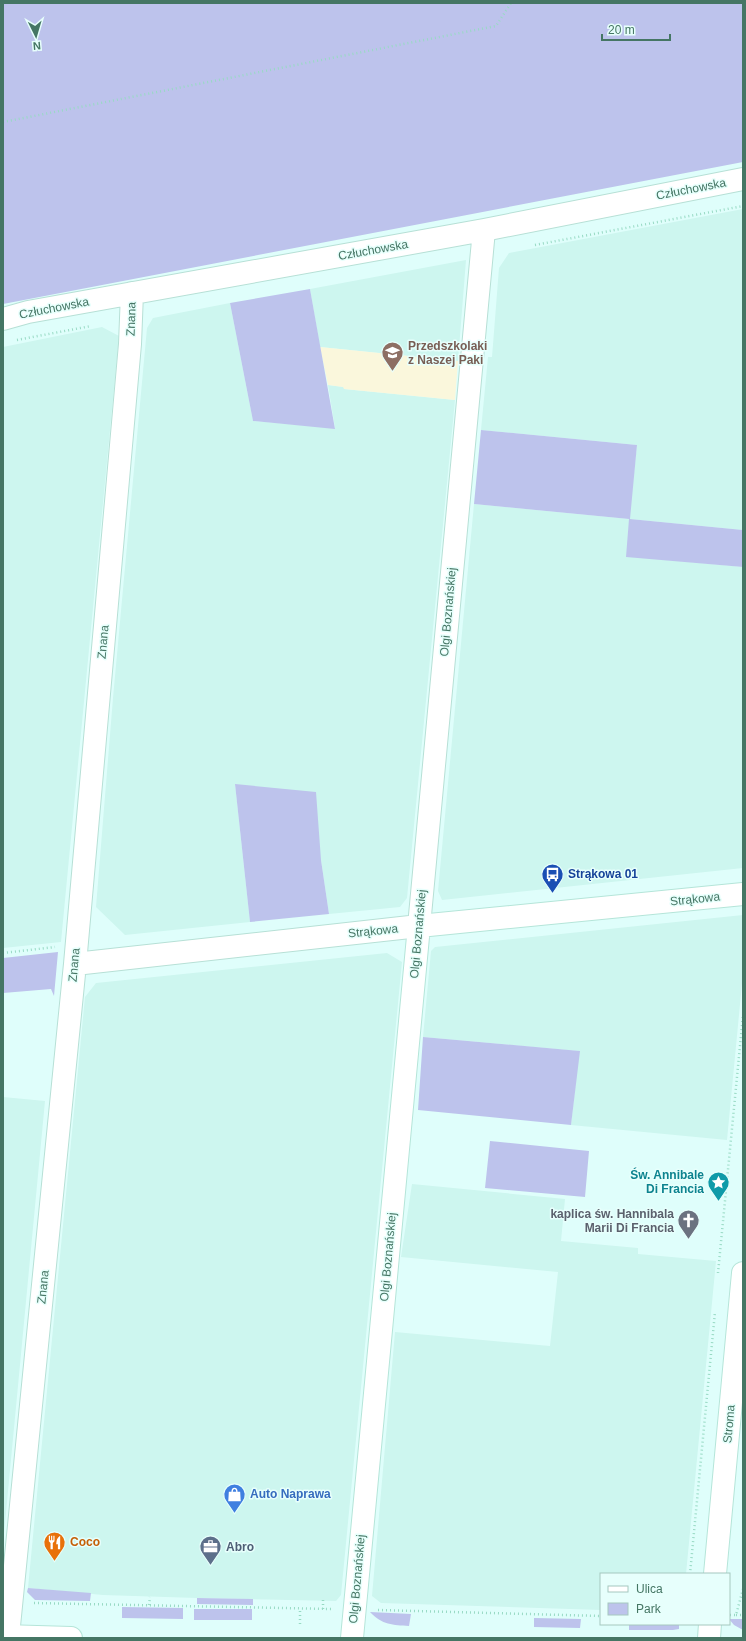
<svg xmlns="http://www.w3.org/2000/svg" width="746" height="1641" viewBox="0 0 746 1641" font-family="Helvetica,sans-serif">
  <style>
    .residential { fill: #cdf6ef }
    .education { fill: #faf7dc }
    .green { fill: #bdc3ec }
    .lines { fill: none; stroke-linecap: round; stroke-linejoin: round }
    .street-casing { stroke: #b7e0d6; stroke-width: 24 }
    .secondary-casing { stroke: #b5e5d9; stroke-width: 24 }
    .path { stroke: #98dac4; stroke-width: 2.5; stroke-dasharray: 1 3; stroke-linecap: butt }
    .street { stroke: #fff; stroke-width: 22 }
    .secondary { stroke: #fff; stroke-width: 22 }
    .labels { text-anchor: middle; stroke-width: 3; stroke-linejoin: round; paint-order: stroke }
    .street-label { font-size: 12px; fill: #457664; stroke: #e7fffc }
    .education-label { font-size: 12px; font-weight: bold; fill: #785e54; stroke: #e7fffc; text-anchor: start }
    .transit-label { font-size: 12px; font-weight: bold; fill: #164399; stroke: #e7fffc; text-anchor: start }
    .culture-label { font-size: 12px; font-weight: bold; fill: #0d838f; stroke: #e7fffc; text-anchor: end }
    .worship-label { font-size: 12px; font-weight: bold; fill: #5b616d; stroke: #e7fffc; text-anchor: end }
    .shop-label { font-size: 12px; font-weight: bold; fill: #366cbe; stroke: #e7fffc; text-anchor: start }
    .food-label { font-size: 12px; font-weight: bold; fill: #c56008; stroke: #e7fffc; text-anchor: start }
    .service-label { font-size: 12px; font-weight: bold; fill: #4e5e75; stroke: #e7fffc; text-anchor: start }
  </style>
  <rect width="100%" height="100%" fill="#dffefb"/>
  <!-- residential -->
  <path class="residential" d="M743 209V530L630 519 627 556 743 567V868L442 900 438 891 474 504 629 519 637 445 481 430 488 357H492L499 268 509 253Z
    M466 260 458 361 320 347 310 289Z
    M230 303 253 421 335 428 328 385 344 387V389L455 400 407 898 400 907 329 914 321 860 235 784 250 922 125 935 96 907 113 698 147 328 153 318Z
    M102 327 119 336 61 942 3 948V347Z
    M743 915V973L727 1140 571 1125 579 1051 423 1037 431 951 435 947Z
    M387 953 402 962 341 1595 336 1601 197 1598 103 1595 28 1588 85 997 96 983Z
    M3 1097 45 1101 3 1544Z
    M412 1184 565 1199 561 1241 638 1248V1254L716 1261 686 1574H601V1610L381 1603 372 1596 395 1332 550 1346 558 1272 401 1257Z"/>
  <!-- education -->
  <path class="education" d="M320 347 458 361 455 400 344 389 343 387 328 385Z"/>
  <!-- green -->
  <path class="green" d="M3 3H743V162L3 304Z
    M310 289 335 429 253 421 230 303Z
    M481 430 637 445 630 519 743 530V567L626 557 629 519 474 504Z
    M235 784 316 792 321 860 329 914 250 922Z
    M58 952 54 996 51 989 3 993V958Z
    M423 1037 580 1051 571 1125 418 1110Z
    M490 1141 589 1151 585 1197 485 1188Z
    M28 1588 91 1593 90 1601 35 1600 27 1592Z
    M197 1598 253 1599V1605L197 1604Z
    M122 1607 183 1608V1619L122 1618Z
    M194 1609H252V1620H194Z
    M370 1612 411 1614 409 1626C393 1625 382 1625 370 1612Z
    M534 1618 581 1619 580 1628 534 1627Z
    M729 1619H743V1630L734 1625Z
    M629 1624H679V1629L673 1630H629Z"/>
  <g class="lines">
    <defs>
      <path id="street" d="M3 319 28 312 484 230 743 179
        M75 964 419 926 484 230
        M8 1636 75 964 130 344 132 293"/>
      <path id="secondary" d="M715 1574 743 1273
        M3 1636 71 1638
        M352 1638 419 926 743 894
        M709 1638 710 1624"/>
    </defs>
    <!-- street casing -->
    <use href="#street" class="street-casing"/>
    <!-- secondary casing -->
    <use href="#secondary" class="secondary-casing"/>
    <!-- path -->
    <path class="path" d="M3 122 496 26 511 3
      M535 245 743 206
      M17 340 91 326
      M3 953 55 947
      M718 1273 743 1015
      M690 1574 715 1312
      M34 1603 332 1609
      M149 1605 150 1597
      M323 1609V1600
      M378 1610 601 1616
      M730 1615H736L743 1589
      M736 1615H743
      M300 1624V1608"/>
    <!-- street -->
    <use href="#street" class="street"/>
    <!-- secondary -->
    <use href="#secondary" class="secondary"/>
  </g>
  <!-- icons -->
  <defs>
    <symbol id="school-pin" viewBox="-11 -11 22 30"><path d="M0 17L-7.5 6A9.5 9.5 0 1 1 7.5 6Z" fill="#8d6e63" stroke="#e7fffc"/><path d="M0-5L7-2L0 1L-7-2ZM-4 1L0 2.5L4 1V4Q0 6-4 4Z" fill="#fff"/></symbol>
    <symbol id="bus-pin" viewBox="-11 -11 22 30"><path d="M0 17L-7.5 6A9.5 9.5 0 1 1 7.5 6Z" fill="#1a4fb4" stroke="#e7fffc"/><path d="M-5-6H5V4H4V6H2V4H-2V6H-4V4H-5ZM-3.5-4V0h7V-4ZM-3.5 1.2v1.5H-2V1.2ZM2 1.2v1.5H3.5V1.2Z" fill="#fff"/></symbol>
    <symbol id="sight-pin" viewBox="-11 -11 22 30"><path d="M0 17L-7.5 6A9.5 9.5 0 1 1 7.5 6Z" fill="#0f9aa8" stroke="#e7fffc"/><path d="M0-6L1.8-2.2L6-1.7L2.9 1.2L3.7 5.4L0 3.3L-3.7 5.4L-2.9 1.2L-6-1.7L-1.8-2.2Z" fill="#fff"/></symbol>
    <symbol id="church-pin" viewBox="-11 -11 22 30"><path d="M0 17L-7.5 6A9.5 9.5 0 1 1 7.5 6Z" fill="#6b7280" stroke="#e7fffc"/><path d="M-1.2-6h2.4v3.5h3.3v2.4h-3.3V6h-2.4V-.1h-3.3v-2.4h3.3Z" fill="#fff"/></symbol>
    <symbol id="shop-pin" viewBox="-11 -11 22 30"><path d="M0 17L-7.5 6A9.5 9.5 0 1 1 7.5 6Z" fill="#3f7fe0" stroke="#e7fffc"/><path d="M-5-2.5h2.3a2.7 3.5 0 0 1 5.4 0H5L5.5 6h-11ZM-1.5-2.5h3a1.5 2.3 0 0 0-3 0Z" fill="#fff"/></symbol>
    <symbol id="restaurant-pin" viewBox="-11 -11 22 30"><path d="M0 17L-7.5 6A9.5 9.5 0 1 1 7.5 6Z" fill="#e8710a" stroke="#e7fffc"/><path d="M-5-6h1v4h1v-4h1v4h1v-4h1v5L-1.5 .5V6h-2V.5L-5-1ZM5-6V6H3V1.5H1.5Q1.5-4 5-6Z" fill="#fff"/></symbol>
    <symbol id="office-pin" viewBox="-11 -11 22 30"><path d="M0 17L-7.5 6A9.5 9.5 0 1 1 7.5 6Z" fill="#5c6f8a" stroke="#e7fffc"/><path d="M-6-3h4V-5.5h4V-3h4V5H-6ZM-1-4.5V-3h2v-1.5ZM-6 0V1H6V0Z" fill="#fff"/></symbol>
  </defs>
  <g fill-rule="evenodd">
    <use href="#school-pin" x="380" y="340" width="25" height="34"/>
    <use href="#bus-pin" x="540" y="862" width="25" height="34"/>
    <use href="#sight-pin" x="706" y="1170" width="25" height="34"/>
    <use href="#church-pin" x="676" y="1208" width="25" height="34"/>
    <use href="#shop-pin" x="222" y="1482" width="25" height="34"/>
    <use href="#restaurant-pin" x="42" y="1530" width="25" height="34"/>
    <use href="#office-pin" x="198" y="1534" width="25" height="34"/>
  </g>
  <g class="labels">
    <!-- street labels -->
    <g class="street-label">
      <text transform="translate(691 189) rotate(-11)" y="4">Człuchowska</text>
      <text transform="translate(373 250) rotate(-10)" y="4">Człuchowska</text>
      <text transform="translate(54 308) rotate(-11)" y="4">Człuchowska</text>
      <text transform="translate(131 319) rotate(-88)" y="4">Znana</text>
      <text transform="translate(448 612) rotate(-85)" y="4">Olgi Boznańskiej</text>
      <text transform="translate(103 642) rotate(-85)" y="4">Znana</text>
      <text transform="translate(695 899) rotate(-6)" y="4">Strąkowa</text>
      <text transform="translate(373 931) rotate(-6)" y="4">Strąkowa</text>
      <text transform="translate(418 934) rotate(-85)" y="4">Olgi Boznańskiej</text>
      <text transform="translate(74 965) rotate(-85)" y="4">Znana</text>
      <text transform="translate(388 1257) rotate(-85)" y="4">Olgi Boznańskiej</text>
      <text transform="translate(43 1287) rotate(-84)" y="4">Znana</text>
      <text transform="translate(729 1424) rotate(-85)" y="4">Stroma</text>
      <text transform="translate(357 1579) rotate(-85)" y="4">Olgi Boznańskiej</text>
    </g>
    <!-- education labels -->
    <g class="education-label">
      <text x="408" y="350">Przedszkolaki<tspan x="408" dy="14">z Naszej Paki</tspan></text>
    </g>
    <!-- transit labels -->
    <g class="transit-label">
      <text x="568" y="878">Strąkowa 01</text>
    </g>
    <!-- culture labels -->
    <g class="culture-label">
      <text x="704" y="1179">Św. Annibale<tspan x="704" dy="14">Di Francia</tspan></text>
    </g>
    <!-- worship labels -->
    <g class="worship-label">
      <text x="674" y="1218">kaplica św. Hannibala<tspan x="674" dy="14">Marii Di Francia</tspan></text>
    </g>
    <!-- shop labels -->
    <g class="shop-label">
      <text x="250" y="1498">Auto Naprawa</text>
    </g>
    <!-- food labels -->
    <g class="food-label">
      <text x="70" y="1546">Coco</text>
    </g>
    <!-- service labels -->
    <g class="service-label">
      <text x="226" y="1551">Abro</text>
    </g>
  </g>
  <!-- border -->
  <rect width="746" height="1641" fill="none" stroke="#457664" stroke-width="8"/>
  <!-- legend -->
  <rect x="600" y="1573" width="130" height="52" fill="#e7fffc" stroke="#a6c8bf"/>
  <rect x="608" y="1586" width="20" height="6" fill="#ffffff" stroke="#a6c8bf"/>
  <text x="636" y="1593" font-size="12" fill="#457664">Ulica</text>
  <rect x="608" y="1603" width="20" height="12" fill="#bdc3ec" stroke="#a6c8bf"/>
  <text x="636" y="1613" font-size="12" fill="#457664">Park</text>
  <!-- north arrow -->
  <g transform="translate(36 36) rotate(175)" stroke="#e7fffc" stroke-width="3" paint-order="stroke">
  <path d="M0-3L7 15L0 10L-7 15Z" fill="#457664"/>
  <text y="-6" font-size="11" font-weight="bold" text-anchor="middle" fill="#457664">N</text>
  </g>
  <!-- scale -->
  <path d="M602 34v6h68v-6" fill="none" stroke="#457664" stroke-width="2"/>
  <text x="608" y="34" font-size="12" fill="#457664" stroke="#e7fffc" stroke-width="3" paint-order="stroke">20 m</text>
</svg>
